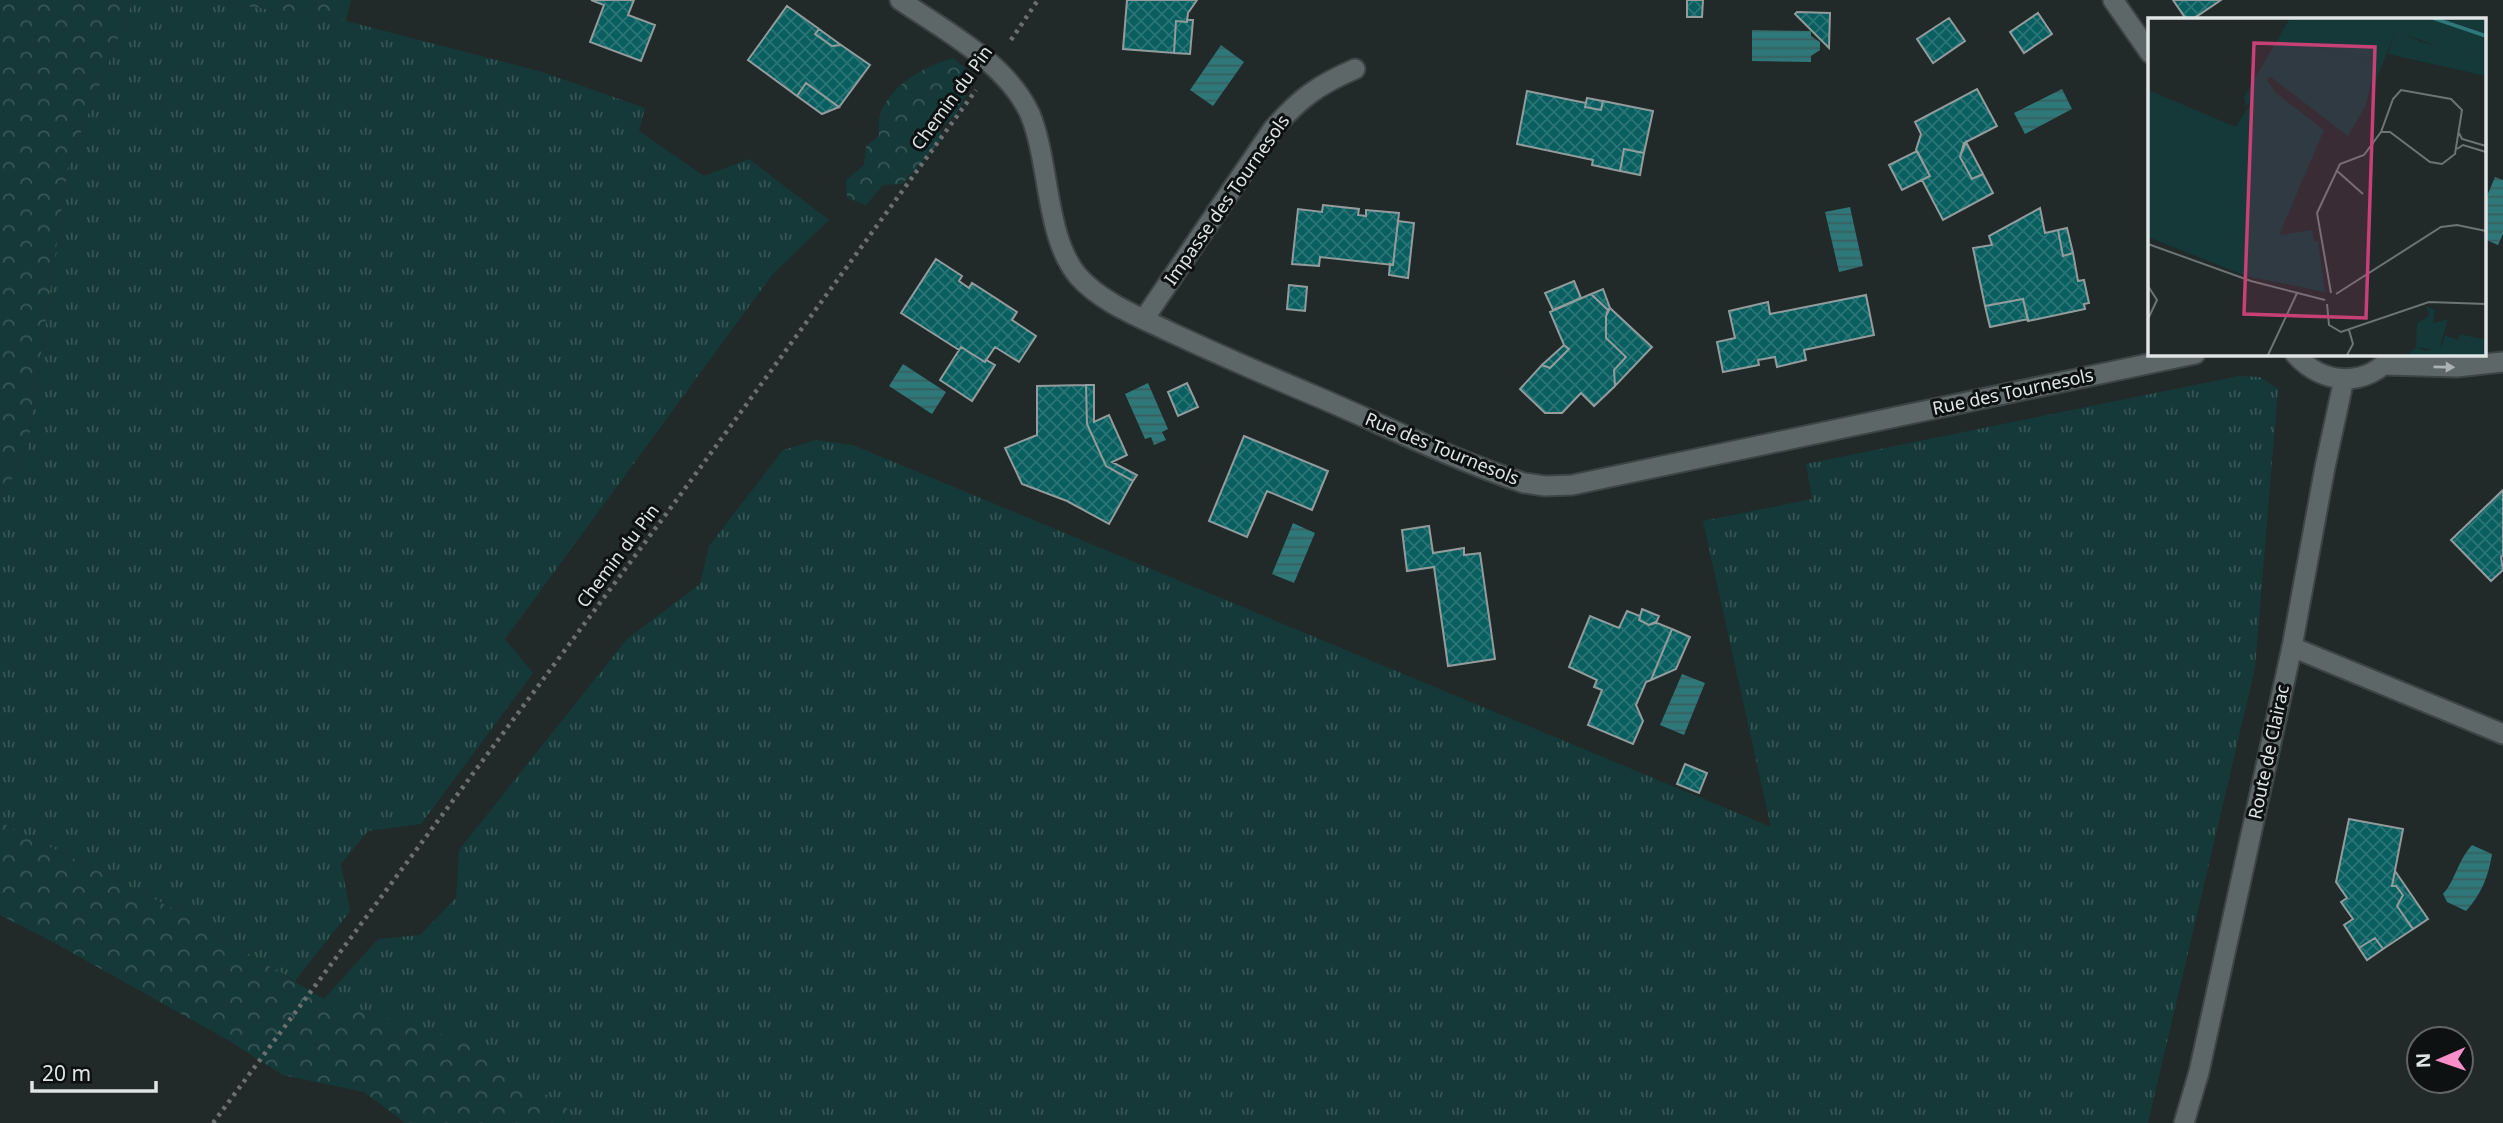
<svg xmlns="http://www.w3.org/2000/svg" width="2503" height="1123" viewBox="0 0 2503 1123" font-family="'Noto Sans',sans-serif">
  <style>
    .grass { fill: url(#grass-tufts) }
    .forest { fill: url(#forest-crowns) }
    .water { fill: url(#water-rules) }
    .building { fill: url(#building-cross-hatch); stroke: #929c9c; stroke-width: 2 }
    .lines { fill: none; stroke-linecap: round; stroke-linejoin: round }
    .minor-casing { stroke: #3d4444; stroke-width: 23 }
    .tertiary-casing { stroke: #3d4444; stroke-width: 23 }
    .path { stroke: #6a7070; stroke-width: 4.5; stroke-dasharray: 3.5 5; stroke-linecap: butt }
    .minor { stroke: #5e6767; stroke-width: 19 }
    .tertiary { stroke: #5e6767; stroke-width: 19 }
    .oneway { fill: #abb2b2 }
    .labels { text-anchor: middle; stroke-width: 6; stroke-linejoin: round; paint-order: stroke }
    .street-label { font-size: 18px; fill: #dfe4e4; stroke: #0d1111 }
    .inset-river { fill: none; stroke: #2f787a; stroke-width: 3.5 }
    .inset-road { fill: none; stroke: #6d7474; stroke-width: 2 }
    .view { fill: #c84176; fill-opacity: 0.15; stroke: #c84176; stroke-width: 3.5 }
    .inset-edge { fill: none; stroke: #dfe4e4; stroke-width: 3.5 }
  </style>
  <defs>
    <pattern id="grass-tufts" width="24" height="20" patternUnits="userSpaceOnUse" patternTransform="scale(1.75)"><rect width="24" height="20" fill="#153939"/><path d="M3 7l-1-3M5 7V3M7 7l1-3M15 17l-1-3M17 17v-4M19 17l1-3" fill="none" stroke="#375656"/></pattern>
    <pattern id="forest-crowns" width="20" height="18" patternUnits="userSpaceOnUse" patternTransform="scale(1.75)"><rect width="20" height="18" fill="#153939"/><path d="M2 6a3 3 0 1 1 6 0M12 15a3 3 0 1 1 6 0" fill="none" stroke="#375656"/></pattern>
    <pattern id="water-rules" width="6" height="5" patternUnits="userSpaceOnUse" patternTransform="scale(1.75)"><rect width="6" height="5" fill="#2f787a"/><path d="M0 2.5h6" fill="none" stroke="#395e5f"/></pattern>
    <pattern id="building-cross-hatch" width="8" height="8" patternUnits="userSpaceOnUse" patternTransform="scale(1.75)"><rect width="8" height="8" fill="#095e5f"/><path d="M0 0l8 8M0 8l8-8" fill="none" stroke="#2c7576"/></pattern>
  </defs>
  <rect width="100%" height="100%" fill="#212929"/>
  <!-- grass -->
  <path class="grass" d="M133 0H207L346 21 539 71 645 108 639 131 704 176 749 159 829 220 772 275 505 639 533 673 421 824 368 831 341 864 350 911 295 981 172 908 0 822V503L28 446 68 165Z
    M2239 376 2260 377 2278 389 2255 668 2148 1123H570L566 1108 324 999 378 939 420 935 456 898 459 850 627 639 700 584 709 546 783 450 816 440 853 445 1771 827 1703 521 1812 499 1806 464Z"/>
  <!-- forest -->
  <path class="forest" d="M0 0H133L68 165 28 446 0 503Z
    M207 0H351L346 21Z
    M953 58 966 69C969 96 963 111 941 127V140L902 184 883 185 866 205 847 198 846 180 864 165 866 146 879 136C879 128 878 116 882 109 897 81 924 67 953 58Z
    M0 822 172 908 324 999 464 1041 567 1108 570 1123H406L364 1092 283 1075 226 1039 53 942 0 915Z"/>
  <!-- water -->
  <path class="water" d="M1752 30 1811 31V36L1820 42V50L1811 56V62L1752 61Z
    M1221 45 1244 62 1213 106 1190 90Z
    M2062 89 2072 109 2025 134 2014 113Z
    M2495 177 2503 180V234L2498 245 2484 239V203Z
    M1850 207 1863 266 1839 272 1825 212Z
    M903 364 946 392 932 414 889 386Z
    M1148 383 1168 429 1162 432 1166 440 1154 445 1151 437 1145 439 1125 394Z
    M1293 523 1315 533 1294 583 1272 574Z
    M1682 674 1705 683 1684 735 1660 725Z
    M2472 845 2492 854C2489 875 2481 895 2466 911L2447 902 2443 894C2455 881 2458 860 2472 845Z"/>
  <!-- building -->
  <path class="building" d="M591 0H634L628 15 655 25 641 61 590 42 604 5Z
    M1127 0H1197L1188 13 1187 22 1176 21 1174 53 1123 49Z
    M1687 0H1703L1702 17H1687Z
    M2173 0H2221L2193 19H2186Z
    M787 6 819 29 815 34 832 46 841 45 870 65 839 107 806 83 797 96 748 60Z
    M1797 12 1830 13 1829 48 1795 14Z
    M2038 13 2052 34 2024 53 2010 32Z
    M1949 18 1965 41 1933 63 1917 39Z
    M1187 20H1193L1190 54 1174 53 1176 21 1187 22Z
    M819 29 841 45 832 46 815 34Z
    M806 83 839 107 822 114 797 96Z
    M1977 89 1997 126 1964 143 1960 157 1972 179 1983 174 1993 193 1943 220 1922 180 1930 176 1916 150 1921 134 1915 122Z
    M1527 91 1586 103 1585 107 1601 110 1603 101 1653 111 1644 153 1624 149 1620 171 1592 165 1593 160 1517 144Z
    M1587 98 1603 101 1601 110 1585 107Z
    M1966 142 1983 174 1972 179 1960 157Z
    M1624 149 1644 153 1640 175 1620 171Z
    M1917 151 1930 176 1902 190 1889 165Z
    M1323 205 1359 209 1358 215 1366 216V210L1399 213 1393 265 1320 257 1319 266 1292 264 1298 209 1322 212Z
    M2040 208 2045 233 2058 230 2063 256 2073 253 2078 281 2084 280 2089 303 2084 304 2085 309 2028 321 2023 299 1985 306 1973 248 1992 245 1989 236Z
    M1398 221 1414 223 1408 278 1389 275 1390 264 1393 265Z
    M2067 228 2073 253 2063 256 2058 230Z
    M936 259 962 276 959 281 969 288 972 283 1017 312 1012 320 1036 336 1019 362 995 347 985 362 961 347 959 350 901 313Z
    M1574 281 1581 298 1553 310 1545 293Z
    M1289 285 1307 287 1305 311 1287 309Z
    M1603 289 1610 308 1608 310 1591 294Z
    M1591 294 1608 310 1606 316V338L1626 357 1614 370 1615 386 1594 406 1581 393 1562 413H1545L1520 389 1542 365 1550 368 1569 349 1564 345 1550 312Z
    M1866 295 1874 335 1804 350 1806 360 1777 367 1775 357 1758 360 1759 365 1723 372 1717 342 1735 338 1729 311 1768 302 1770 314Z
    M2023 299 2028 319 1990 327 1985 306Z
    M1610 308 1652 347 1615 386 1614 370 1626 357 1606 338V316Z
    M1564 345 1569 349 1550 368 1542 365Z
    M961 347 985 362 986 360 995 365 972 401 940 380Z
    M1187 383 1198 407 1178 416 1168 392Z
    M1086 385H1094V422L1109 415 1127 455 1112 462 1137 475 1133 481 1106 466 1087 424Z
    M1086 385 1087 424 1106 466 1133 481 1109 524 1067 501 1022 484 1005 448 1037 435V386Z
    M1244 436 1328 471 1312 510 1267 491 1247 537 1209 521Z
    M2503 490V555L2501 557 2503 570 2491 581 2451 540Z
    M1429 526 1433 553 1464 548V555L1480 553 1495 659 1448 666 1434 567 1407 571 1402 530Z
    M1642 609 1659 616 1656 623 1649 625 1639 620Z
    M1627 611 1640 616 1639 620 1649 625 1655 622 1672 629 1651 680 1646 682 1636 705 1643 721 1633 744 1588 725 1602 690 1594 687 1597 680 1569 667 1590 616 1619 628Z
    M1672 629 1690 637 1676 669 1651 680Z
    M1685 764 1707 773 1699 793 1677 784Z
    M2349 819 2403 829 2392 886H2396L2403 895 2397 906 2413 929 2383 949 2375 938 2359 948 2344 925 2353 919 2341 902 2347 898 2336 882Z
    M2395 871 2428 919 2413 929 2397 906 2403 895 2396 886H2392Z
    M2375 938 2383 949 2367 960 2359 948Z"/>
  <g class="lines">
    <defs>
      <path id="minor" d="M900 0C945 31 1007 63 1030 114 1050 162 1045 237 1078 276 1101 302 1137 316 1168 331 1217 354 1268 376 1318 397 1386 426 1454 460 1524 483L1545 486 1572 485 2195 354
        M1144 319 1273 129C1300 98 1318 85 1355 69
        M2385 365 2457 367 2503 362
        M2292 647 2503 734"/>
      <path id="tertiary" d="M2113 0 2150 53
        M2295 354C2323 386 2367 388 2394 354
        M2184 1123 2199 1072 2292 647 2325 467 2344 379"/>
    </defs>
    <!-- minor casing -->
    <use href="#minor" class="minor-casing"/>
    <!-- tertiary casing -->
    <use href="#tertiary" class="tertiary-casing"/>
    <!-- path -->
    <path class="path" d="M1011 40 1038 0
      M213 1123 681 494 976 90"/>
    <!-- minor -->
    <use href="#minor" class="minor"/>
    <!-- tertiary -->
    <use href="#tertiary" class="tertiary"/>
  </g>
  <!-- one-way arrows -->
  <defs><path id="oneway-solid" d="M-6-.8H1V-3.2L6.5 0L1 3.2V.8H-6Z" transform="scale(1.75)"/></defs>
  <use class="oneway" href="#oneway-solid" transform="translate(2444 367) rotate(1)"/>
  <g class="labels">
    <!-- street labels -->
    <g class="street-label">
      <text transform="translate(952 98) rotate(-54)" y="6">Chemin du Pin</text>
      <text transform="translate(1227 200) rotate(-55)" y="6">Impasse des Tournesols</text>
      <text transform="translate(2013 392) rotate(-12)" y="6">Rue des Tournesols</text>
      <text transform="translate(1442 449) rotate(22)" y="6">Rue des Tournesols</text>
      <text transform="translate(618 556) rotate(-53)" y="6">Chemin du Pin</text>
      <text transform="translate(2269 752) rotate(-78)" y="6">Route de Clairac</text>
    </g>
  </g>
  <!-- overview -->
  <g transform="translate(2148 18)">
    <rect width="338" height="338" fill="#212929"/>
    <path d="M248 12 273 24 322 36 338 33V58L240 36ZM140 22 228 44 218 87 200 118 120 57ZM118 61 128 75 176 112 131 217 164 212 166 223H170L177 274 98 258 0 219V72L88 109ZM312 316 338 322V337H260L268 329 278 333 294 328 297 317 310 322Z" fill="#153939"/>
    <path d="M142 0H338V33L323 36 299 32 248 13 226 67 228 44 140 22 113 76 98 88 96 79ZM278 288 287 292 285 305 300 301 291 333 268 329 269 305 281 298Z" fill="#153939"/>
    <path class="inset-river" d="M285 0 338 18"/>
    <path class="inset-road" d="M311 115 314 121 338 128M309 131 315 127 338 134M188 152 215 176M0 226 103 263 177 282M0 268 9 282 0 301M183 275 169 195 192 146 216 137 233 114 245 81 253 72 303 81 314 92 307 136 294 146 282 144 242 114H233M188 276 293 209 309 207 338 213M179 286 181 307 193 314 281 284 338 286M120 337 149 275M199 337 205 326 201 312"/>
    <path class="view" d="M106 25 227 29 218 300 96 296Z"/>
    <rect width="338" height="338" class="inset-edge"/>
  </g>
  <!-- north arrow -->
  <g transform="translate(2440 1060) rotate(268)"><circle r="33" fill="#0d1111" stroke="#616565" stroke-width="2"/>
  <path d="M0-5L12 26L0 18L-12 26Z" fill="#f98fca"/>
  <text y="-10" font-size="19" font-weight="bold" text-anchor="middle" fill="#dfe4e4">N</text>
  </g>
  <!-- scale -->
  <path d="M32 1081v10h124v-10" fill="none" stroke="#dfe4e4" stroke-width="3.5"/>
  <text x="42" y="1081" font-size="21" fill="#dfe4e4" stroke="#0d1111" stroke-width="5" paint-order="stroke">20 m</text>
</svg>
